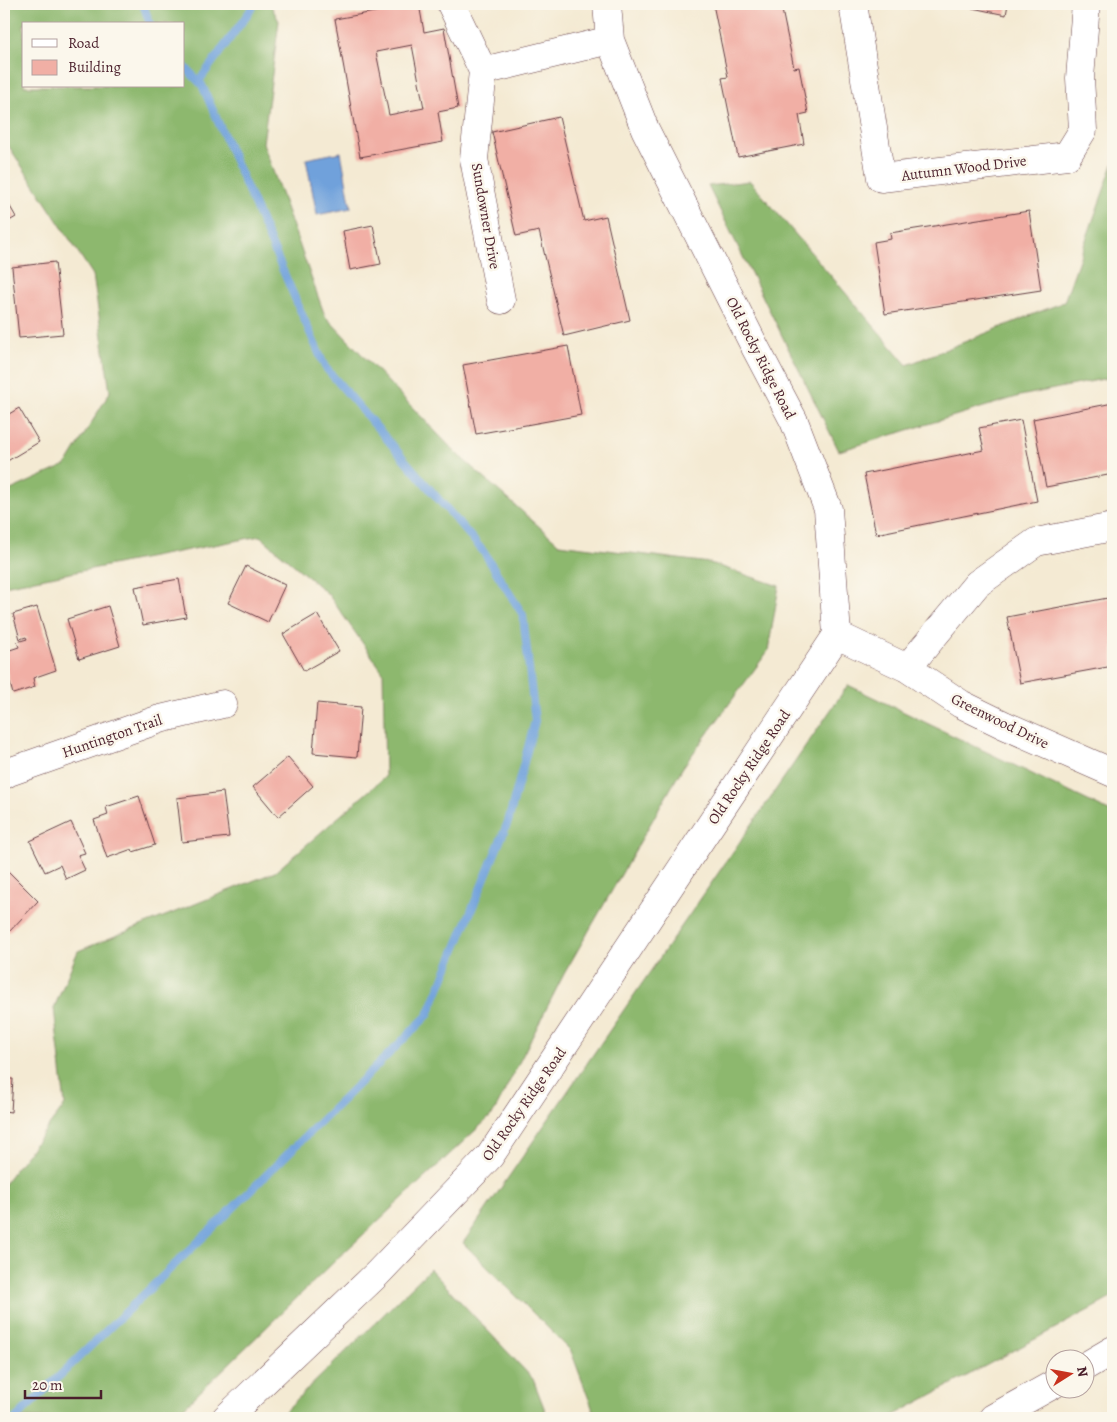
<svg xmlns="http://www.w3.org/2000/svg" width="1117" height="1422" viewBox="0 0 1117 1422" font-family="Alegreya,serif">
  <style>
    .forest { fill: #8db86e; stroke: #6c6c4c; fill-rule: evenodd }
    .water { fill: #70a1db; stroke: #5d6083 }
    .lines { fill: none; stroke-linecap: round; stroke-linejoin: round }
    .stream { stroke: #70a1db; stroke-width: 8 }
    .building { fill: #f1afa5; fill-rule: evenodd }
    .minor-casing { stroke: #643d44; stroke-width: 29 }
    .highway-casing { stroke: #643d44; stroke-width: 29 }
    .minor { stroke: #fff; stroke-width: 28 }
    .highway { stroke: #fff; stroke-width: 28 }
    .labels { text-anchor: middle; stroke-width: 5; stroke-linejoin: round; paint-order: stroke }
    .street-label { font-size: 15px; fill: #4a1f2b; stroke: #fbf7ec }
  </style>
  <rect width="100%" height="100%" fill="#fbf7ec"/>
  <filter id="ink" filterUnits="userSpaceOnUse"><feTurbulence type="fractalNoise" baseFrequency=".02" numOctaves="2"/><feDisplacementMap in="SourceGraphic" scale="10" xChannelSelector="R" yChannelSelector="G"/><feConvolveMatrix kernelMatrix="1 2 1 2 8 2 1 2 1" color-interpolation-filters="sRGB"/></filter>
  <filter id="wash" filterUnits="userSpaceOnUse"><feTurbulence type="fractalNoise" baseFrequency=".0096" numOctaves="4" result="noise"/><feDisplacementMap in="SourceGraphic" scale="20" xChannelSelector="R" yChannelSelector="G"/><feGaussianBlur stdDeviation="1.12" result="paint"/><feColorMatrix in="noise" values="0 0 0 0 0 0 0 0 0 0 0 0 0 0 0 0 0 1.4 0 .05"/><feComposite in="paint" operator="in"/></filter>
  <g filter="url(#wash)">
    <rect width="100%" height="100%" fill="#f4ead3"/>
    <!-- forest -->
    <path class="forest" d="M4 4H270L279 21 263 143 325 316 457 454 559 544 710 563 779 586 768 651 683 767 564 974 493 1114 336 1260 173 1418H4V1184L65 1105 54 1008 78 951 275 872 385 777 383 672 328 594 260 536 4 586V493L66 465 110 392 93 275 4 139ZM24 24H184V86H24Z
      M1113 164V377L1020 396 839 451 708 186 750 181 907 365 1064 302Z
      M848 685 1113 813V1297L889 1418H596L571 1351 463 1243Z
      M430 1269 533 1379 548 1418H278Z"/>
    <!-- water -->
    <path class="water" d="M341 152 351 208 317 215 306 159Z"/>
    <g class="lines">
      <!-- stream -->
      <path class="stream" d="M143 4 150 24
        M199 81 255 4
        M16 1418 225 1216 428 1015 508 822 535 721 523 615 483 551 325 367 202 85 184 66"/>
    </g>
    <g id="blocks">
      <!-- building -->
      <path class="building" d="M419 4 424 32 444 28 458 108 438 112 443 142 360 157 335 19ZM412 45 424 108 389 115 376 52Z
        M713 4H789L790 9 782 10 794 68 799 67 808 113 799 115 804 144 738 157 722 78 728 77Z
        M953 4H1008L1006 15Z
        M559 117 584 221 606 216 630 320 564 336 539 231 516 236 492 132Z
        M4 196 16 217 4 224Z
        M1029 211 1041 290 885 314 874 242 891 239 890 233Z
        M373 225 381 264 350 270 343 231Z
        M55 262 63 334 19 338 12 267Z
        M568 346 581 415 476 434 463 365Z
        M1113 403V474L1046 487 1033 419Z
        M19 408 39 442 4 463V417Z
        M1021 420 1037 501 876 534 864 474 984 450 979 428Z
        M246 566 285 585 268 622 228 603Z
        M179 579 186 617 143 625 135 587Z
        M1113 597V666L1020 683 1007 617Z
        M108 606 120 646 79 659 67 619Z
        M37 607 56 670 33 678 35 687 13 694 4 662V652L19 647 17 642 27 639 26 637 20 639 13 614Z
        M317 614 339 651 304 671 283 634Z
        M317 703 361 707 357 757 313 753Z
        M288 757 313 786 278 817 253 787Z
        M223 792 229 837 182 842 177 798Z
        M139 796 155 845 133 852 132 849 107 858 94 820 108 815 106 807Z
        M71 822 85 853 78 855 85 870 66 879 60 865 45 872 30 841Z
        M4 867 38 901 9 932 4 927Z
        M4 1079H13L11 1112 4 1111Z"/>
    </g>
  </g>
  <g filter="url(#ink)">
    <use href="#blocks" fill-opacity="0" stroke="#643d44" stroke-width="1"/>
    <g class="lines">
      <defs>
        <path id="minor" d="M451 4 483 71 474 159 501 300
          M853 4 881 178 1067 156 1083 130 1080 78 1086 4
          M483 71 610 40
          M837 635 907 668 961 704 1004 725 1113 773
          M907 668 977 584 1036 542 1113 527
          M4 775 9 772 160 719 223 704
          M226 1418 377 1274 490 1156 837 635 828 509 794 421 755 347 645 129 610 40 607 4"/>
        <path id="highway" d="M1084 1367 1113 1350
          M993 1418 1054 1384"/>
      </defs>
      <!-- minor casing -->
      <use href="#minor" class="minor-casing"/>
      <!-- highway casing -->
      <use href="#highway" class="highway-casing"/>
      <!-- minor -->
      <use href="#minor" class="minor"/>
      <!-- highway -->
      <use href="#highway" class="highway"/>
    </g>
  </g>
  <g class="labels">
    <!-- street labels -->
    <g class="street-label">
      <text transform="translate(964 168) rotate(-7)" y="5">Autumn Wood Drive</text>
      <text transform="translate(486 216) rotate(80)" y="5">Sundowner Drive</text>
      <text transform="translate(761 358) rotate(63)" y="5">Old Rocky Ridge Road</text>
      <text transform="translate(1000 721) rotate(26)" y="5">Greenwood Drive</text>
      <text transform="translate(112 736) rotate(-19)" y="5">Huntington Trail</text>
      <text transform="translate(749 767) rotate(-56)" y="5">Old Rocky Ridge Road</text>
      <text transform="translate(524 1104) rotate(-55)" y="5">Old Rocky Ridge Road</text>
    </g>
  </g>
  <!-- margin -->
  <rect width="1117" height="1422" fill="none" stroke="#fbf7ec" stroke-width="20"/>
  <!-- legend -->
  <rect x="22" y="22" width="162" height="65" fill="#fbf7ec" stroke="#b4a19f"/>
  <rect x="32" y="39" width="25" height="8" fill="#ffffff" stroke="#b4a19f"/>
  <text x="68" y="48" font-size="15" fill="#4a1f2b">Road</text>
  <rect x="32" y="60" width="25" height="15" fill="#f1afa5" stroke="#b4a19f"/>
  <text x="68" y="72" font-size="15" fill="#4a1f2b">Building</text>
  <!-- north arrow -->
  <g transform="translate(1070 1374) rotate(79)"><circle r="24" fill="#fbf7ec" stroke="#b4a19f"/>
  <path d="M0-4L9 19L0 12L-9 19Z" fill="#c8321e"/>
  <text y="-8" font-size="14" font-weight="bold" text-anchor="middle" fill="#4a1f2b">N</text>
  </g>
  <!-- scale -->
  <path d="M25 1390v8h76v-8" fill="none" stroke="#4a1f2b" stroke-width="2.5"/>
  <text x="32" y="1390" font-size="15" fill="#4a1f2b" stroke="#fbf7ec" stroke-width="4" paint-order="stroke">20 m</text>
</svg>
